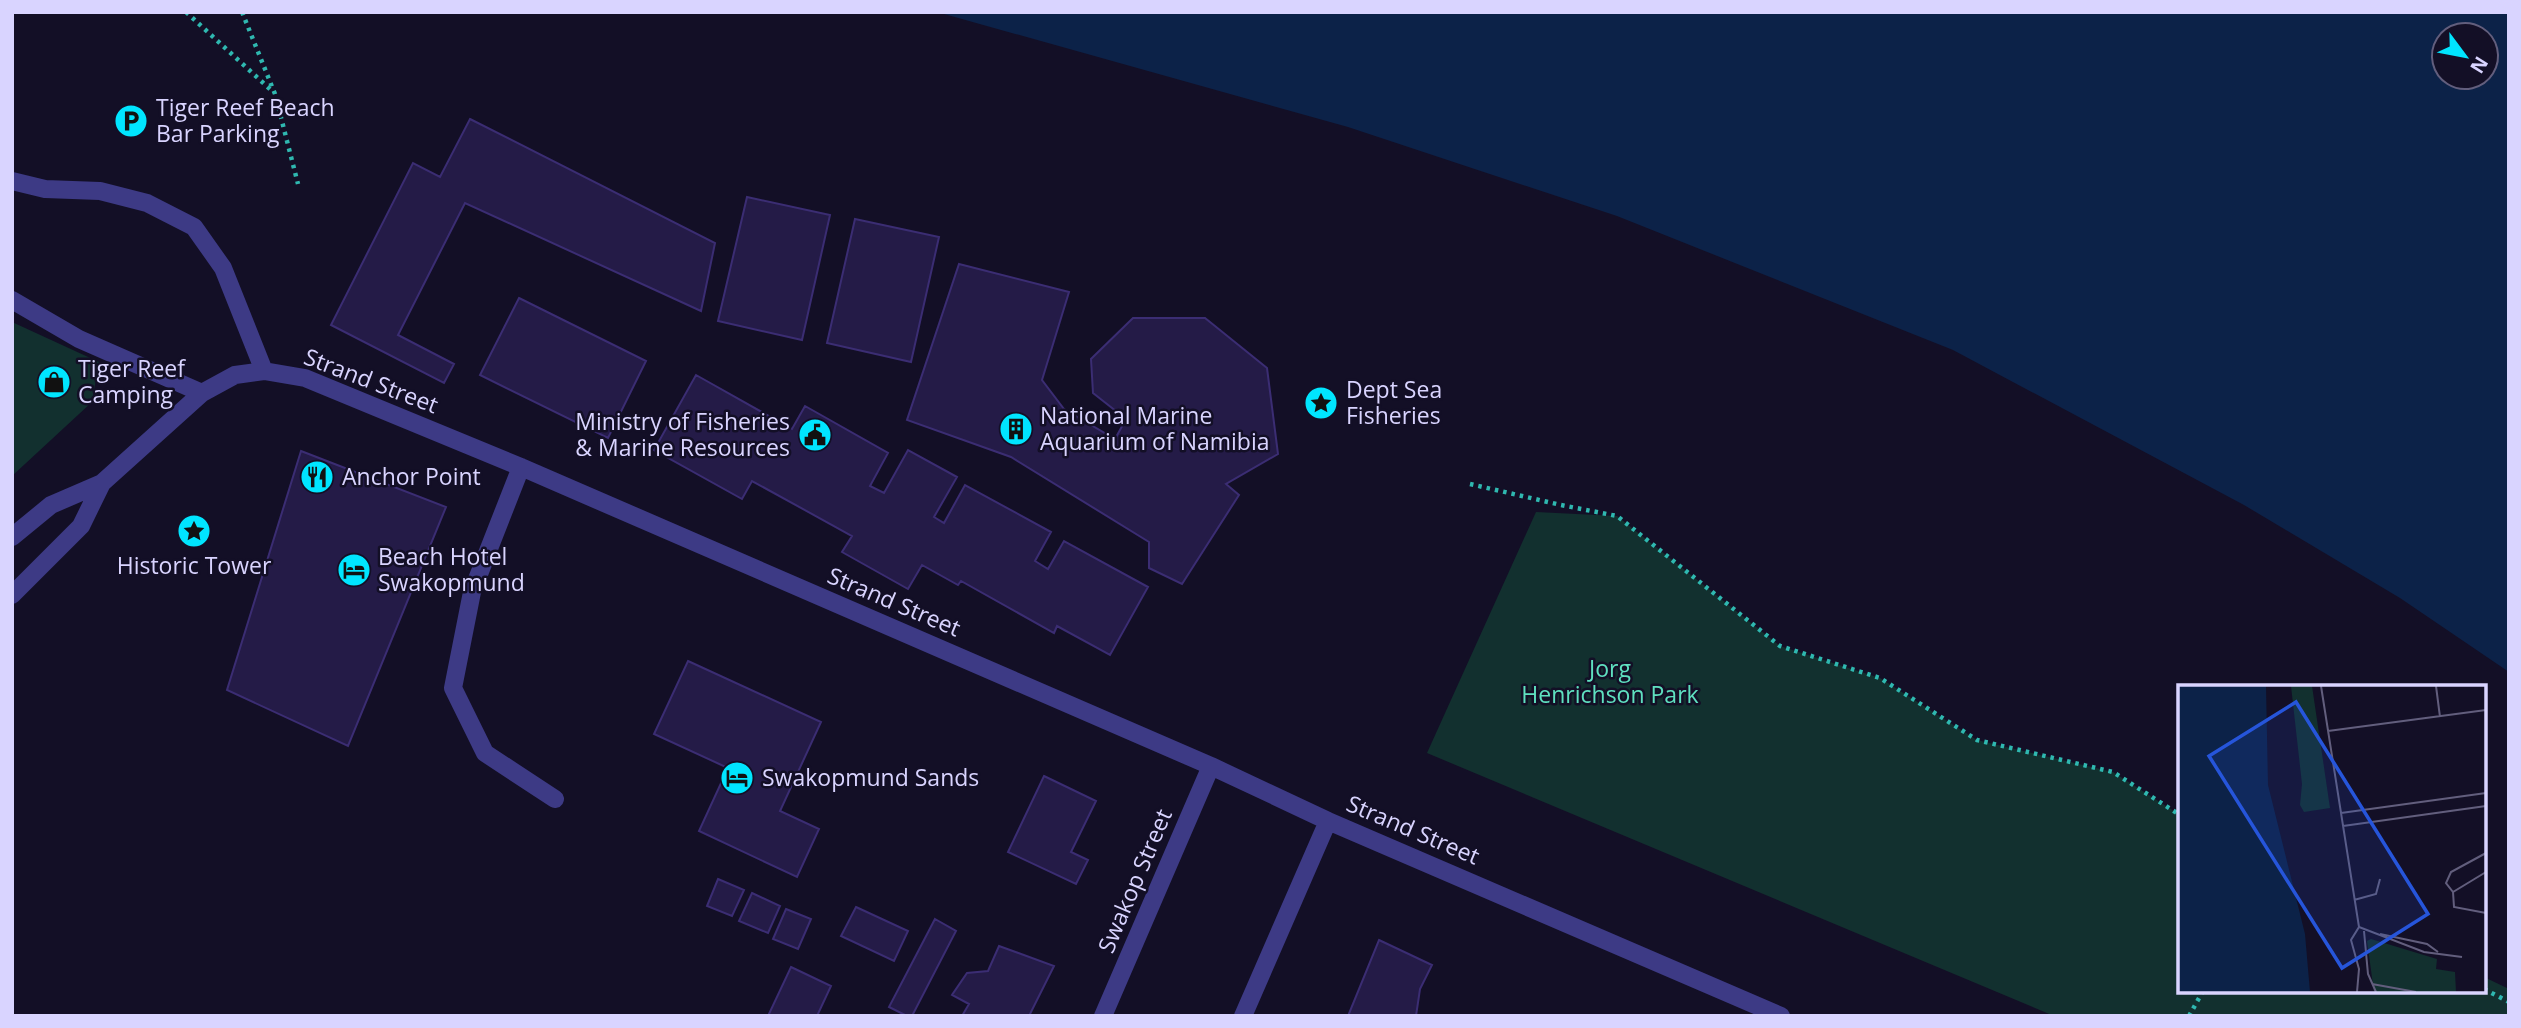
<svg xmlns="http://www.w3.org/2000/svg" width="2521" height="1028" viewBox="0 0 2521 1028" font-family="'Open Sans',sans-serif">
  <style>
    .green { fill: #12302f }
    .water { fill: #0c2248; fill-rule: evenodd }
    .building { fill: #241b47; stroke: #3b2d73; stroke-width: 2 }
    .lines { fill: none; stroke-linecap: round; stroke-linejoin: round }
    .path { stroke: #2fb8b0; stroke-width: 4.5; stroke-dasharray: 3.5 5; stroke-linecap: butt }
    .minor { stroke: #3d3a85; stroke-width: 18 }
    .labels { text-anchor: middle; stroke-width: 5; stroke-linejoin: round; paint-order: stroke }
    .poi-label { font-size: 23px; fill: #d9d4ff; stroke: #130f26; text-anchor: start }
    .street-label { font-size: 23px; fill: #d9d4ff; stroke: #130f26 }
    .park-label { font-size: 23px; fill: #5fe0c0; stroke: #130f26 }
    .inset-road { fill: none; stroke: #625e7d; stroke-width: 2 }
    .view { fill: #2655da; fill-opacity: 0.15; stroke: #2655da; stroke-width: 3.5 }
    .inset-edge { fill: none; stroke: #d9d4ff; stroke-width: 3.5 }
  </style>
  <rect width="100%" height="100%" fill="#130f26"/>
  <!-- green -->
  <path class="green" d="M12 322 99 362 92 402 12 476Z
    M1536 512 1617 516 1780 646 1880 678 1977 740 2113 772 2180 815V991H2484V977L2509 989V1016H2054L1427 753Z"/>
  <!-- water -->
  <path class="water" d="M937 12H2509V672L2400 598 2244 505 1953 350 1617 216 1348 127ZM2444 35H2486V77H2444Z"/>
  <!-- building -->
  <path class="building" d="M470 119 715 243 701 311 465 203 398 335 454 364 444 383 331 325 413 163 440 177Z
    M747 197 830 215 802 340 718 321Z
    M855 219 939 237 911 362 827 343Z
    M959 264 1069 292 1042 380 1064 409 1115 439 1126 419 1093 393 1091 359 1133 318H1205L1267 368 1278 454 1226 484 1239 495 1182 584 1149 568V542L1011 457 907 420Z
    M519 298 646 361 608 438 480 375Z
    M696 375 792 429 805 406 888 453 870 486 884 493 908 450 957 477 934 517 944 523 965 485 1051 532 1035 561 1048 569 1064 541 1148 587 1110 655 1057 626 1054 633 961 581 958 585 922 565 908 589 842 552 852 536 752 481 742 499 654 450Z
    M301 451 446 507 348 746 227 690Z
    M688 661 821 722 780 811 819 829 797 877 699 831 728 768 654 734Z
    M1044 776 1096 801 1071 852 1088 860 1076 884 1008 852Z
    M718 879 744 890 732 916 707 906Z
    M752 893 780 906 768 933 739 921Z
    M856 907 908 931 894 961 841 936Z
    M786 909 811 919 798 949 773 939Z
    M935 919 956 931 912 1016H907L889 1007Z
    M1379 940 1432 965 1420 989 1416 1016H1348Z
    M999 946 1054 966 1029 1016H962L969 1004 952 995 967 973 988 971Z
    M791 967 831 986 817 1016H768Z"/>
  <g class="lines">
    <!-- path -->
    <path class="path" d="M186 12 272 91
      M242 12 275 94 298 184
      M1470 484 1561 505 1617 516 1780 646 1880 678 1977 740 2113 772 2180 815
      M2484 989 2509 1002
      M2189 1016 2203 991"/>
    <!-- minor -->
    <path class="minor" d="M12 181 45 189 100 191 147 203 194 227 223 268 264 371
      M12 300 79 339 202 393
      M521 467 472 592 453 688 485 753 555 799
      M12 537 51 505 102 483 202 393 235 375 264 371 305 378 521 467 1211 766 1328 821 1781 1016
      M12 595 81 526 102 483
      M1103 1016 1211 766
      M1243 1016 1328 821"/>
  </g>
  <!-- icons -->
  <defs>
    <symbol id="parking-disc" viewBox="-11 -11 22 22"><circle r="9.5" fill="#00e5ff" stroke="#130f26"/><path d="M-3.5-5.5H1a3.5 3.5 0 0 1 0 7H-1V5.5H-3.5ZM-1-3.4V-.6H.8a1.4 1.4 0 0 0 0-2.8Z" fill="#111"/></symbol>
    <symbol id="shop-disc" viewBox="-11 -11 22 22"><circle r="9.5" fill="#00e5ff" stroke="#130f26"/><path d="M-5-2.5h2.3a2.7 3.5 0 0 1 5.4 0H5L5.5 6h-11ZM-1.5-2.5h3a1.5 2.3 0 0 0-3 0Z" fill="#111"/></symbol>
    <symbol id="sight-disc" viewBox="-11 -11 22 22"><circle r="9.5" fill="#00e5ff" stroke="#130f26"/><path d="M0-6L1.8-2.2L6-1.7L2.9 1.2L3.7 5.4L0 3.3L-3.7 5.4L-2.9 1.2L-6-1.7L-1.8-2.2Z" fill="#111"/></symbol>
    <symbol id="building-disc" viewBox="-11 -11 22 22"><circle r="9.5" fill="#00e5ff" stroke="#130f26"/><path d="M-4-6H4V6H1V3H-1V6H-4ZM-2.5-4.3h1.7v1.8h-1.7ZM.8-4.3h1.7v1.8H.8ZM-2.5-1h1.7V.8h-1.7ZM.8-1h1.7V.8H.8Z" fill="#111"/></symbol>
    <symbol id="civic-disc" viewBox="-11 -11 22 22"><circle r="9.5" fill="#00e5ff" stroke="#130f26"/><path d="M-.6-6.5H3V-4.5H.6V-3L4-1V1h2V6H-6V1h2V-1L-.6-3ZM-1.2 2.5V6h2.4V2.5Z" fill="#111"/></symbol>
    <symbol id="restaurant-disc" viewBox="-11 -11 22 22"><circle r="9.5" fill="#00e5ff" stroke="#130f26"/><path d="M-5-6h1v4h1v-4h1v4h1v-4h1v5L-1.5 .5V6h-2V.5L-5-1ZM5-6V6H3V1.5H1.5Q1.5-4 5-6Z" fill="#111"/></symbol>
    <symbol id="hotel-disc" viewBox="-11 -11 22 22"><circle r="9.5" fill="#00e5ff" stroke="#130f26"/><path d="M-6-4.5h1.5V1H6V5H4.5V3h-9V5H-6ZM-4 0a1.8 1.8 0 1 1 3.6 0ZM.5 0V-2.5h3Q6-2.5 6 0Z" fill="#111"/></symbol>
  </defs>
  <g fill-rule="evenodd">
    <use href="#parking-disc" x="112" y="102" width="38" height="38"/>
    <use href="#shop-disc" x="35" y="363" width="38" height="38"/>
    <use href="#sight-disc" x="1302" y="384" width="38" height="38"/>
    <use href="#building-disc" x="997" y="410" width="38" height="38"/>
    <use href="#civic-disc" x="796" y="416" width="38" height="38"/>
    <use href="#restaurant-disc" x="298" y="458" width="38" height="38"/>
    <use href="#sight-disc" x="175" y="512" width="38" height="38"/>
    <use href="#hotel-disc" x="335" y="551" width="38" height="38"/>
    <use href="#hotel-disc" x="718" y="759" width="38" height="38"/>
  </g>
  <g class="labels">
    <!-- poi labels -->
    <g class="poi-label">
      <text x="156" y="116">Tiger Reef Beach<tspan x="156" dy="26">Bar Parking</tspan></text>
      <text x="78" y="377">Tiger Reef<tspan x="78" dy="26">Camping</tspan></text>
      <text x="1346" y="398">Dept Sea<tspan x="1346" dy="26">Fisheries</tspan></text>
      <text x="1040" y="424">National Marine<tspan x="1040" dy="26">Aquarium of Namibia</tspan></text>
      <text x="790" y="430" text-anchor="end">Ministry of Fisheries<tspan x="790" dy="26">&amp; Marine Resources</tspan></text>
      <text x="342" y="485">Anchor Point</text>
      <text x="378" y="565">Beach Hotel<tspan x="378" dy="26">Swakopmund</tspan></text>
      <text x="194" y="574" text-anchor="middle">Historic Tower</text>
      <text x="762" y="786">Swakopmund Sands</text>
    </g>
    <!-- street labels -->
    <g class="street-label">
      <text transform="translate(371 381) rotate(21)" y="8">Strand Street</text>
      <text transform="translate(894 602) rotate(23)" y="8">Strand Street</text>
      <text transform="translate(1413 830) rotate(23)" y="8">Strand Street</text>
      <text transform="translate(1135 881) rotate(-67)" y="8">Swakop Street</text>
    </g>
    <!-- park labels -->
    <g class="park-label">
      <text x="1610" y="677">Jorg<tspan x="1610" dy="26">Henrichson Park</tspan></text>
    </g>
  </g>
  <!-- overview -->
  <g transform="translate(2178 685)">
    <rect width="308" height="308" fill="#130f26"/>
    <path d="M113 1H134L152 123 126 127 122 120 124 99ZM193 254 259 274 258 284 277 287 278 307H196L189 256Z" fill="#12302f"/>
    <path d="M0 1H88L90 100 127 249 132 307H0Z" fill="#0c2248"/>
    <path class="inset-road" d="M143 1 181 242 246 267 284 272M258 1 262 32M150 46 308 25M163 128 308 108M165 141 308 121M308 168 273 187 268 198 275 207 308 187M275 207 276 222 308 228M176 215 198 209 202 194M186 246 190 289 198 307M202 249 249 259 260 267M194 299 238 307M179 307 181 284 173 255 181 242"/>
    <path class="view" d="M118 17 250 229 164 283 31 71Z"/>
    <rect width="308" height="308" class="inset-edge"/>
  </g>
  <!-- border -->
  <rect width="2521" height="1028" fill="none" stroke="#d9d4ff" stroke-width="28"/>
  <!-- north arrow -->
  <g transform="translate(2465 56) rotate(122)"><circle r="33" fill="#130f26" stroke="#625e7d" stroke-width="2"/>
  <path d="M0-5L12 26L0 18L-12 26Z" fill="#00e5ff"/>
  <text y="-10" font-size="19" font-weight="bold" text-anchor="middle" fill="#d9d4ff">N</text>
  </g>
</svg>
